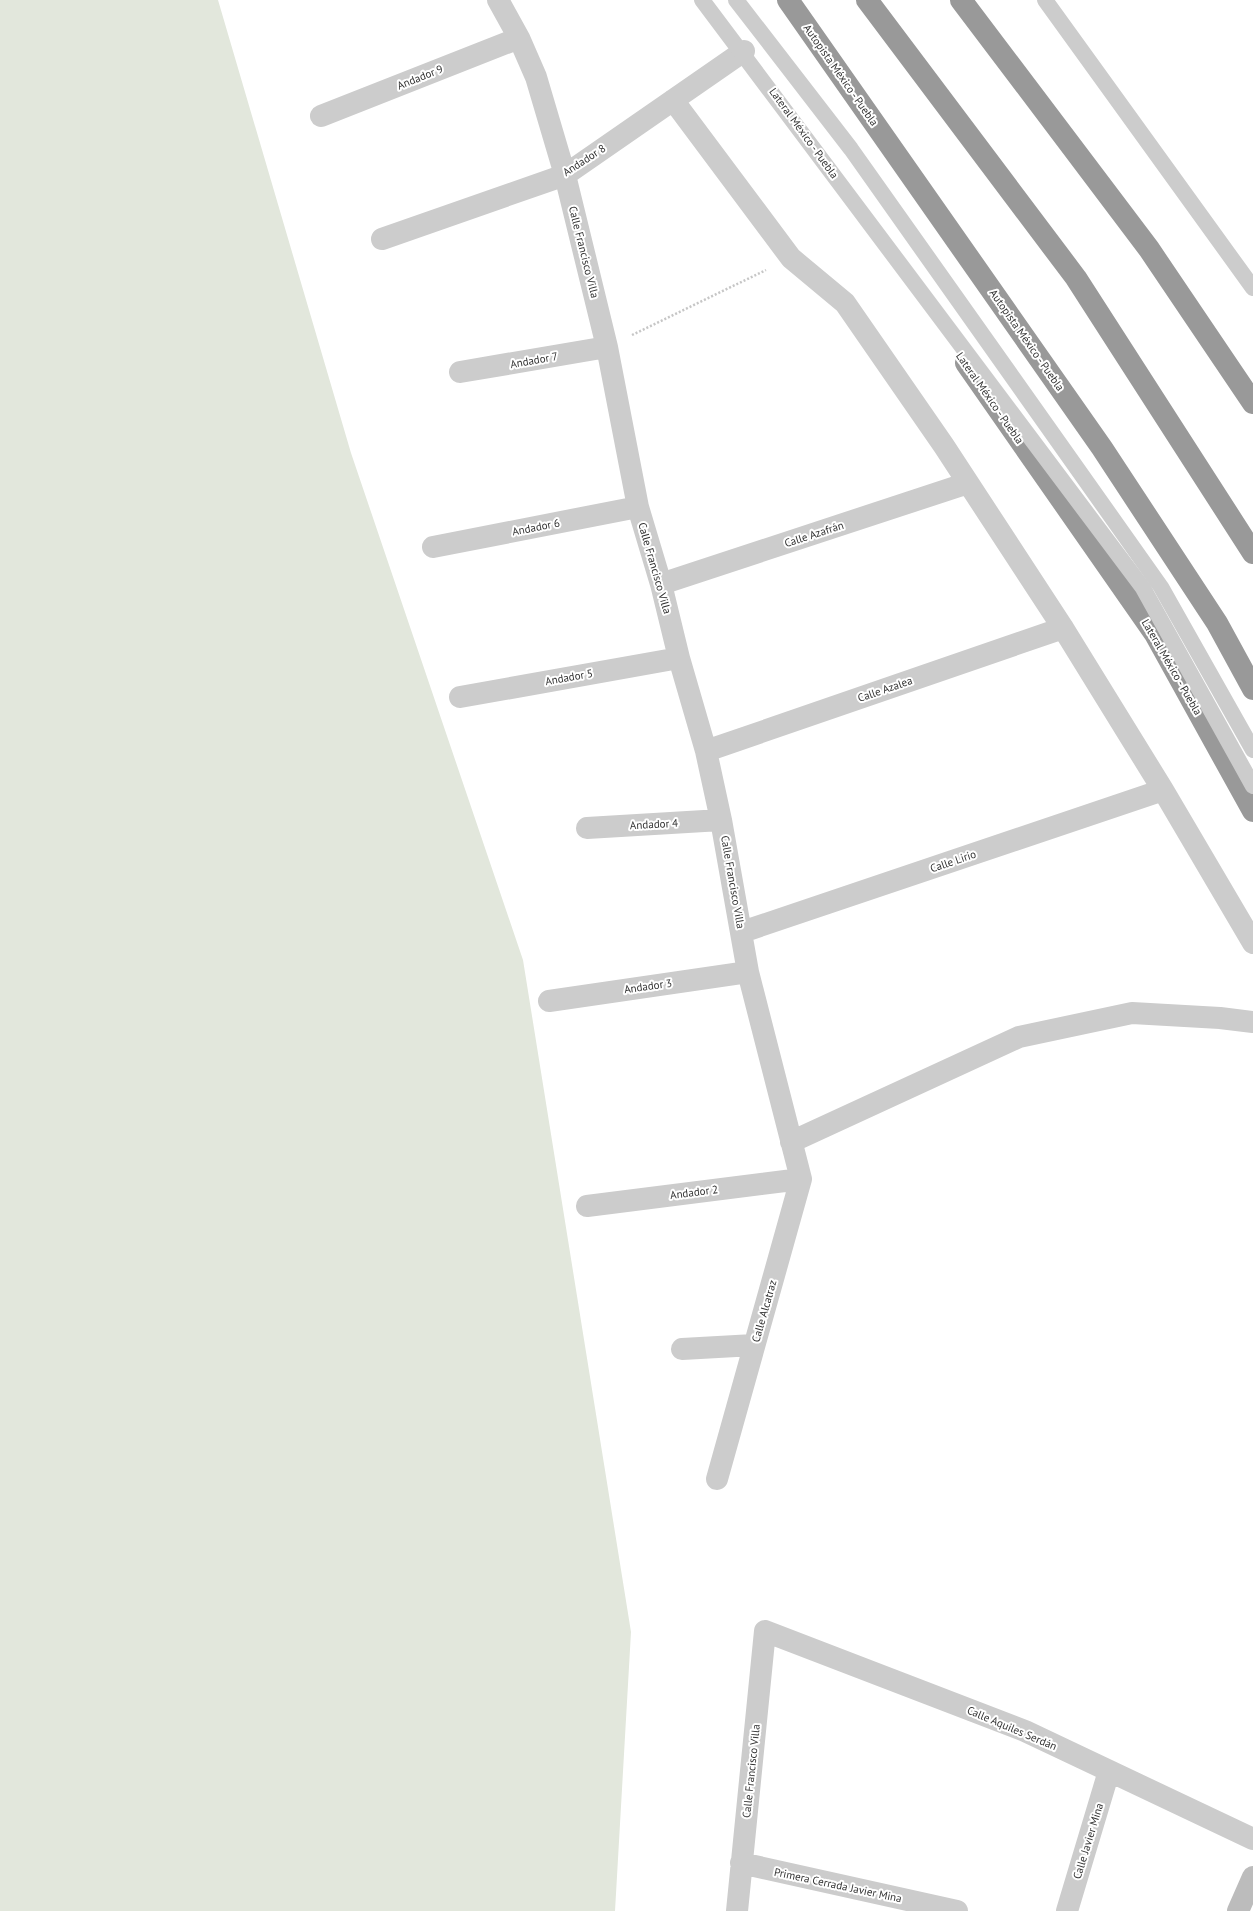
<svg xmlns="http://www.w3.org/2000/svg" width="1253" height="1911" viewBox="0 0 1253 1911" font-family="'PT Sans',sans-serif">
  <style>
    .green { fill: #e2e7dc }
    .lines { fill: none; stroke-linecap: round; stroke-linejoin: round }
    .path { stroke: #c6c6c6; stroke-width: 2.5; stroke-dasharray: 2 2; stroke-linecap: butt }
    .lane { stroke: #ccc; stroke-width: 16 }
    .street { stroke: #ccc; stroke-width: 22 }
    .secondary { stroke: #bcbcbc; stroke-width: 22 }
    .highway { stroke: #999; stroke-width: 22 }
    .lane-bridge { stroke: #ccc; stroke-width: 16 }
    .labels { text-anchor: middle; stroke-width: 4; stroke-linejoin: round; paint-order: stroke }
    .street-label { font-size: 11px; fill: #323232; stroke: #fff }
  </style>
  <rect width="100%" height="100%" fill="#fff"/>
  <!-- green -->
  <path class="green" d="M0 0H218L351 453 523 960 631 1632 615 1911H0Z"/>
  <g class="lines">
    <!-- path -->
    <path class="path" d="M632 335 766 270"/>
    <!-- lane -->
    <path class="lane" d="M736 0 851 149 1161 587 1253 750
      M1045 0 1253 288"/>
    <!-- street -->
    <path class="street" d="M498 0 519 38 536 77 565 175 607 347 638 507 661 584 679 658 706 751 721 820 748 972 801 1179 717 1479
      M673 100 791 258 845 303 944 446 1063 628 1163 790 1253 943
      M321 116 519 38
      M382 239 565 175 744 51
      M460 372 607 347
      M433 547 638 507
      M661 584 968 483
      M460 697 679 658
      M706 751 1063 628
      M587 828 721 820
      M742 932 1163 790
      M549 1001 748 972
      M791 1142 1019 1037 1132 1013 1220 1018 1253 1022
      M587 1206 801 1179
      M682 1349 754 1345
      M741 1863 957 1911
      M737 1911 765 1631 1025 1731 1253 1839
      M1067 1911 1109 1771"/>
    <!-- secondary -->
    <path class="secondary" d="M1238 1911 1253 1877"/>
    <!-- highway -->
    <path class="highway" d="M788 0 1102 448 1217 623 1253 689
      M867 0 1076 278 1253 553
      M961 0 1149 249 1253 403
      M966 363 1155 634 1253 811"/>
    <!-- lane-bridge -->
    <path class="lane-bridge" d="M702 0 1143 588 1253 786"/>
  </g>
  <g class="labels">
    <!-- street labels -->
    <g class="street-label">
      <text transform="translate(841 75) rotate(55)" y="4">Autopista México - Puebla</text>
      <text transform="translate(420 77) rotate(-22)" y="4">Andador 9</text>
      <text transform="translate(804 133) rotate(54)" y="4">Lateral México - Puebla</text>
      <text transform="translate(584 160) rotate(-33)" y="4">Andador 8</text>
      <text transform="translate(584 252) rotate(76)" y="4">Calle Francisco Villa</text>
      <text transform="translate(1027 340) rotate(55)" y="4">Autopista México - Puebla</text>
      <text transform="translate(534 360) rotate(-10)" y="4">Andador 7</text>
      <text transform="translate(990 398) rotate(55)" y="4">Lateral México - Puebla</text>
      <text transform="translate(536 527) rotate(-11)" y="4">Andador 6</text>
      <text transform="translate(814 534) rotate(-18)" y="4">Calle Azafrán</text>
      <text transform="translate(655 568) rotate(74)" y="4">Calle Francisco Villa</text>
      <text transform="translate(1172 667) rotate(60)" y="4">Lateral México - Puebla</text>
      <text transform="translate(569 677) rotate(-10)" y="4">Andador 5</text>
      <text transform="translate(885 689) rotate(-19)" y="4">Calle Azalea</text>
      <text transform="translate(654 824) rotate(-3)" y="4">Andador 4</text>
      <text transform="translate(953 861) rotate(-19)" y="4">Calle Lirio</text>
      <text transform="translate(733 882) rotate(80)" y="4">Calle Francisco Villa</text>
      <text transform="translate(648 986) rotate(-8)" y="4">Andador 3</text>
      <text transform="translate(694 1192) rotate(-7)" y="4">Andador 2</text>
      <text transform="translate(764 1311) rotate(-74)" y="4">Calle Alcatraz</text>
      <text transform="translate(1012 1728) rotate(23)" y="4">Calle Aquiles Serdán</text>
      <text transform="translate(751 1771) rotate(-84)" y="4">Calle Francisco Villa</text>
      <text transform="translate(1088 1841) rotate(-73)" y="4">Calle Javier Mina</text>
      <text transform="translate(838 1885) rotate(12)" y="4">Primera Cerrada Javier Mina</text>
    </g>
  </g>
</svg>
